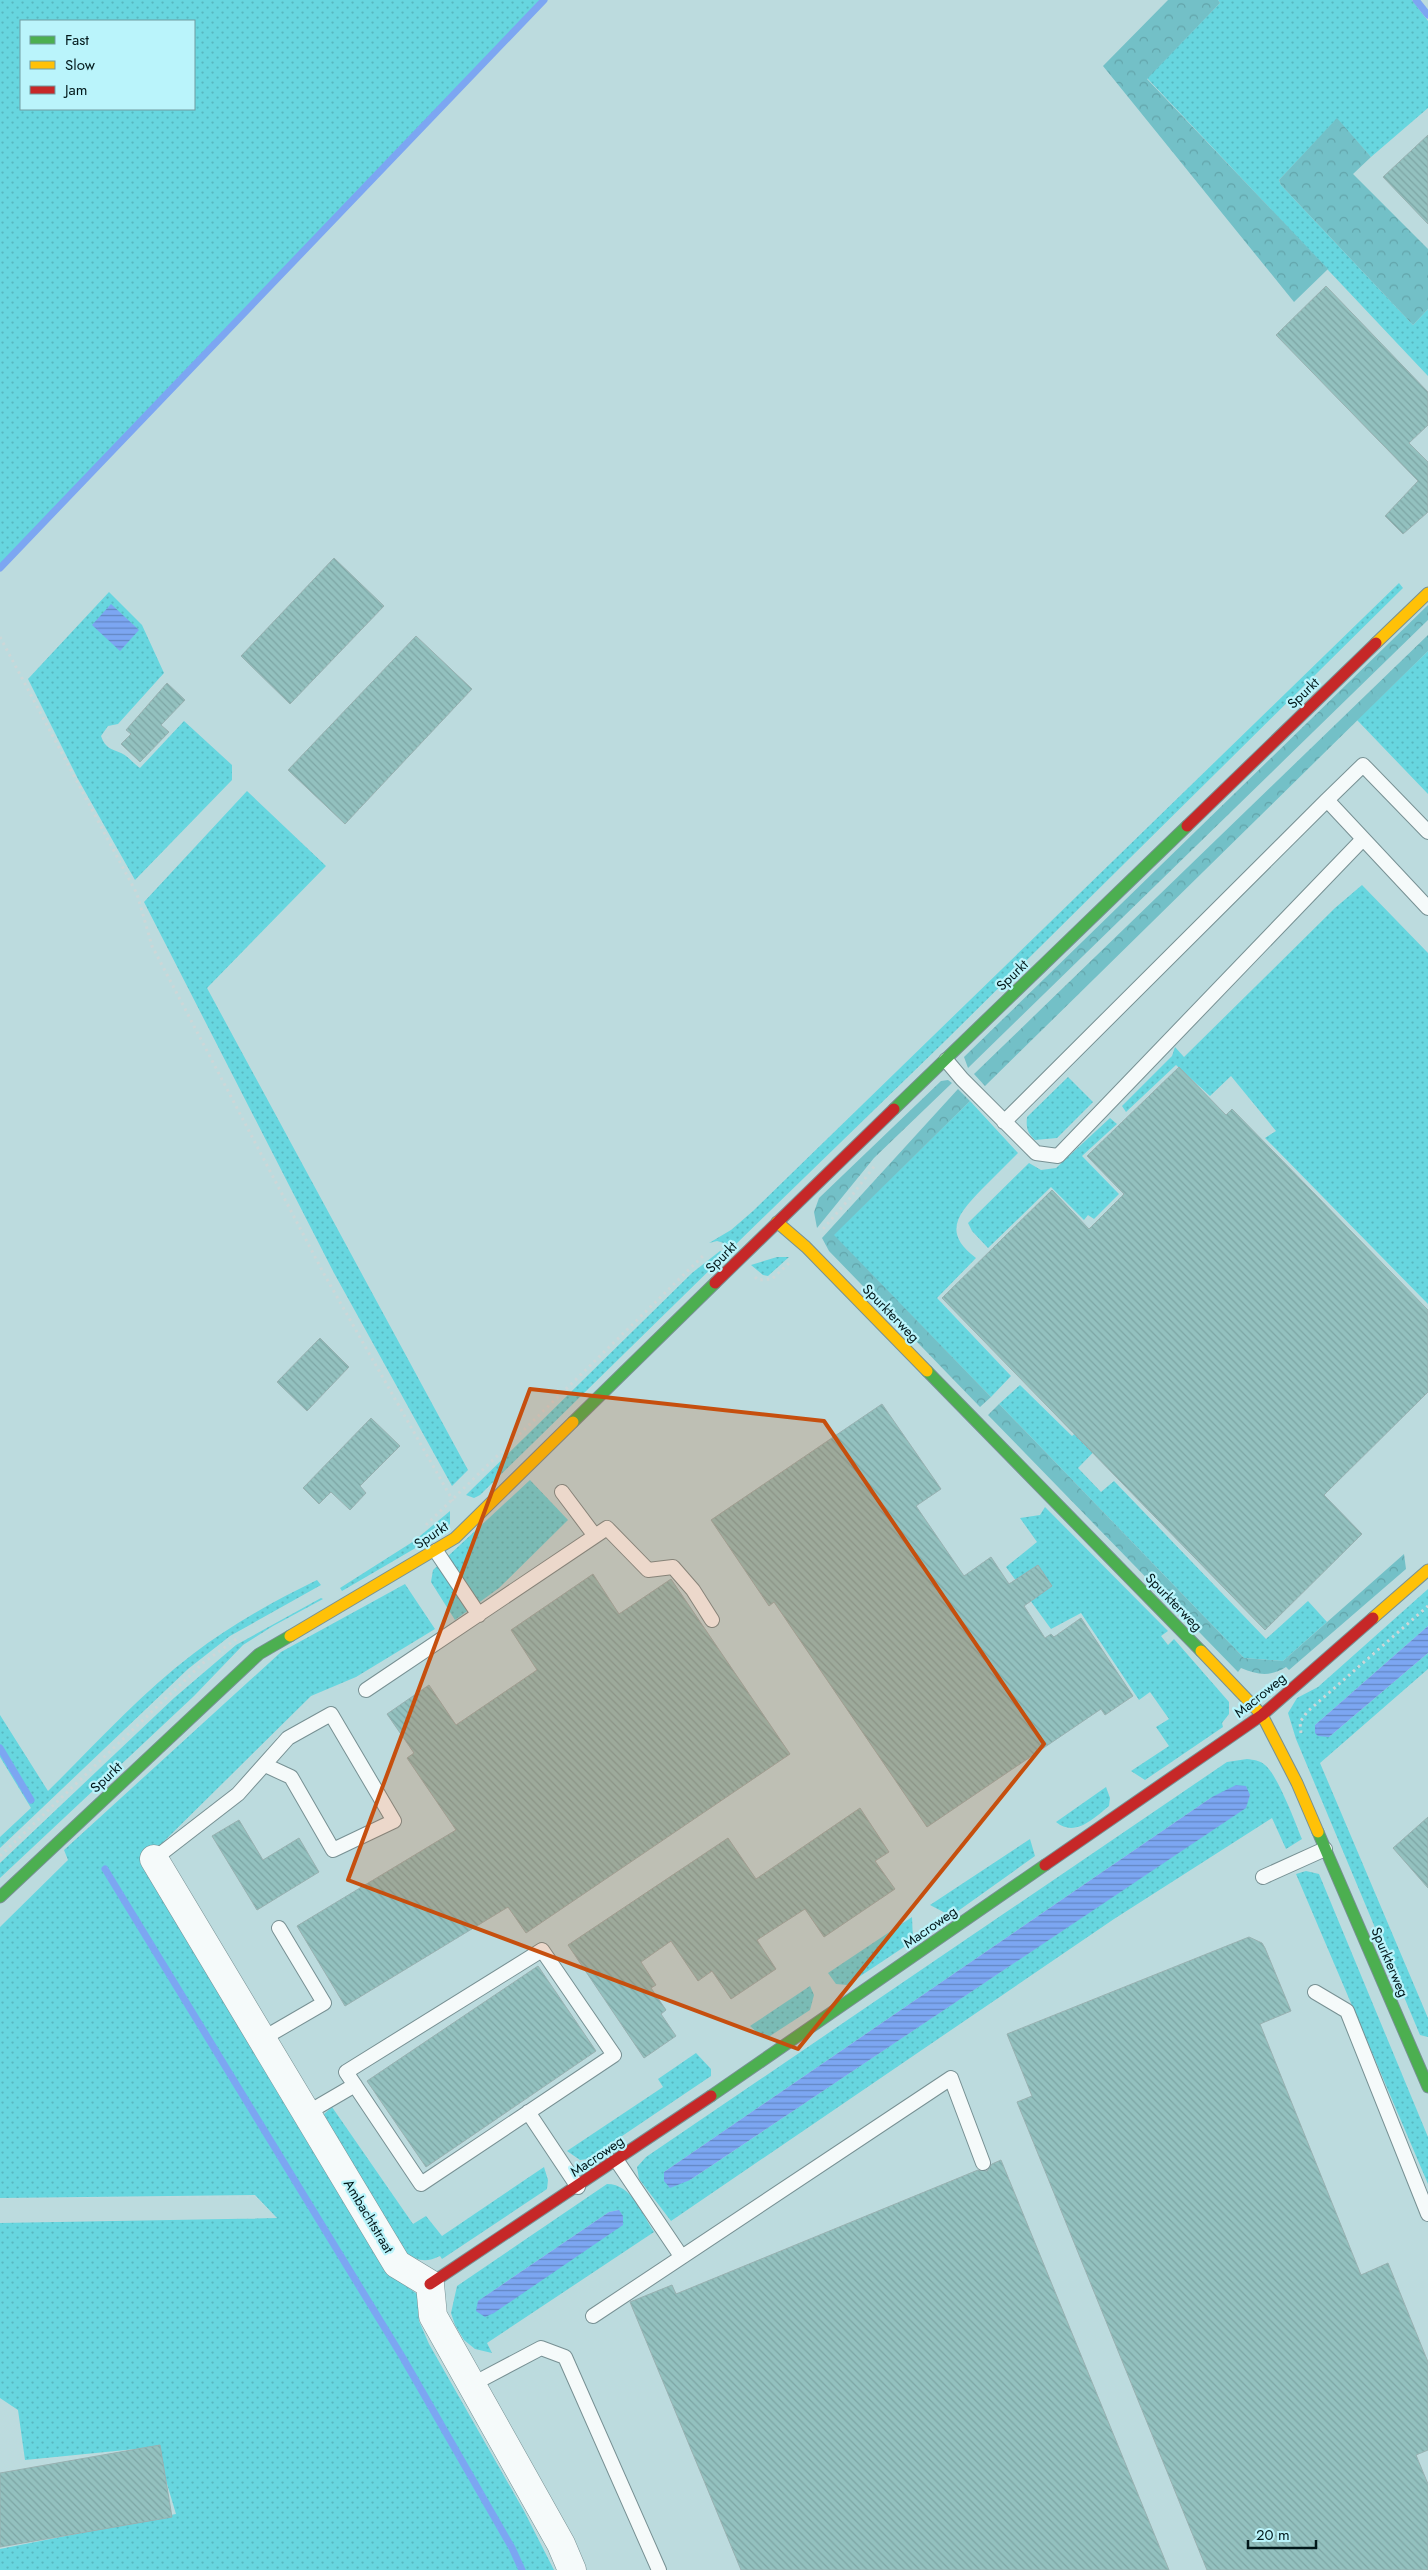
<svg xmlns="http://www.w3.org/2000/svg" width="1428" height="2570" viewBox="0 0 1428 2570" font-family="Jost,sans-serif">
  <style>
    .grass { fill: url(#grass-dots); fill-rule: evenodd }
    .forest { fill: url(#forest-crowns) }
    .water { fill: url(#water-rules) }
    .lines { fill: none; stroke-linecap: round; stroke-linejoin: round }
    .stream { stroke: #7ca6f2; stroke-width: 7 }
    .building { fill: url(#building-back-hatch); stroke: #98b1b1 }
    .lane-casing { stroke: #779093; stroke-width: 16 }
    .street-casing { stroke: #779093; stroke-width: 29 }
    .fast-casing { stroke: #779093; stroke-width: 13 }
    .slow-casing { stroke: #779093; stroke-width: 13 }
    .jam-casing { stroke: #779093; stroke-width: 13 }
    .path { stroke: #cdd7d8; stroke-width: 3; stroke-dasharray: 2.5 4; stroke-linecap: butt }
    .lane { stroke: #f5fafa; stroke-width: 14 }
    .street { stroke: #f5fafa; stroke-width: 28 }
    .fast { stroke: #4caf50; stroke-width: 11 }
    .slow { stroke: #ffc107; stroke-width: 11 }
    .jam { stroke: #c62828; stroke-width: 11 }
    .marked { fill: #c64f0e; fill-opacity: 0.2; stroke: #c64f0e; stroke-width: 4; stroke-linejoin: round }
    .labels { text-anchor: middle; stroke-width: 4.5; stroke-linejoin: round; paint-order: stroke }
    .street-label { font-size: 14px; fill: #02181a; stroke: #baf4fb }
  </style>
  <defs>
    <pattern id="grass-dots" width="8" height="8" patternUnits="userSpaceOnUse" patternTransform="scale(1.25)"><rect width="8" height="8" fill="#67d6df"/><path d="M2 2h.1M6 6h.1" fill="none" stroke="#58b7bf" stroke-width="1.8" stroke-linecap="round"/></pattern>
    <pattern id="forest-crowns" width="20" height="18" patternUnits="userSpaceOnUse" patternTransform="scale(1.25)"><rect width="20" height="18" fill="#73c0c7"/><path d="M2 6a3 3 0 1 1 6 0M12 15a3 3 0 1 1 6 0" fill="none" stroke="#62a4aa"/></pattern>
    <pattern id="water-rules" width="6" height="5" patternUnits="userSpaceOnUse" patternTransform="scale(1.25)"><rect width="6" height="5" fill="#7ca6f2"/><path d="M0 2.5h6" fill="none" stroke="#6386c3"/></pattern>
    <pattern id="building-back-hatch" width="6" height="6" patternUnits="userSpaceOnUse" patternTransform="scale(1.25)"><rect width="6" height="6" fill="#93c1bf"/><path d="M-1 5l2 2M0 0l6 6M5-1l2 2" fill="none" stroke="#7da5a4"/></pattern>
  </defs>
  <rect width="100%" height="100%" fill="#bcdbde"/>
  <!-- grass -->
  <path class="grass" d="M0 0H542L0 566ZM194 21V109H21V21Z
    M1218 0H1412L1428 21V108L1371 157 1337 119 1279 180 1281 185 1413 325 1428 309V376L1147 78 1220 3Z
    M1399 583 1403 588 944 1042 734 1246 717 1241 709 1243 731 1230 753 1211Z
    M109 592 142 625 164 673 118 724 108 726 101 736C105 748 111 749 121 753 128 756 134 764 140 768L184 721 232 765V780L135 880 78 779 28 679Z
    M1428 651V794L1357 720Z
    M247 791 326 866 207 988 468 1470 452 1486 334 1273 144 902Z
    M1362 885 1428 953V1304L1265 1138 1276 1131 1231 1076 1210 1096 1176 1065 1126 1112 1122 1106 1172 1056 1175 1047 1184 1057 1335 908Z
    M1068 1077 1093 1102 1057 1138 1035 1140C1027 1133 1026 1127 1027 1117Z
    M970 1101 1018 1153C1006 1165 994 1177 982 1189 959 1213 941 1232 976 1258L937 1298 1011 1376 991 1397 833 1235Z
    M1110 1118 1117 1124 1082 1156 1119 1194 1094 1219 1088 1215 1084 1220 1051 1187 988 1248 972 1231 968 1223 1029 1163 1041 1170 1056 1168Z
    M720 1251 726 1254 480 1495 474 1498 466 1495 692 1273Z
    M777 1257H789L768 1276 763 1275 751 1265Z
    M1020 1385 1072 1436 1098 1413 1114 1431 1078 1468 1101 1492 1114 1481 1266 1639 1308 1601 1327 1622 1283 1661 1244 1658 999 1404Z
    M530 1480 568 1520 499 1588 455 1620 431 1582 433 1570Z
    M1045 1507 1168 1631 1161 1636 1168 1645 1174 1639 1229 1702V1714L1222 1723 1223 1727 1145 1780 1131 1771 1169 1746 1156 1727 1169 1719 1150 1692 1139 1700 1081 1613 1051 1629 1006 1567 1037 1542 1020 1518 1040 1515Z
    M450 1511V1524L431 1539 342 1591 340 1588 414 1541Z
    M317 1580 321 1585 230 1636 188 1669 0 1848V1837L31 1808 0 1757V1715L48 1791C95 1745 140 1694 193 1654 231 1625 274 1601 317 1580Z
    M405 1584 435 1629 356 1677 311 1696 141 1864 387 2272 417 2294 419 2321 429 2344 524 2511 554 2570H0V2549L176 2514 156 2447 25 2460 18 2410 0 2398V2223L277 2218 255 2195 0 2198V1927L68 1860 64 1850 281 1652Z
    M1428 1589V1626L1315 1725V1733L1329 1737 1428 1653V1669L1320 1763 1428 2018V2037L1420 2035 1296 1739 1288 1713 1297 1698 1318 1687Z
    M321 1598 323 1599 273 1626 243 1645 194 1696 0 1878V1863L174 1698 236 1645Z
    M1247 1759C1254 1760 1259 1760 1265 1765 1278 1776 1295 1822 1302 1839L1286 1849 1272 1818 1114 1919 671 2221 639 2179 637 2167 646 2157 1227 1762ZM1250 1795 1245 1808 690 2180 664 2172 1212 1797Z
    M1106 1787 1110 1798 1109 1806C1094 1818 1075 1838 1056 1822Z
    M1030 1839 1035 1856 951 1916 930 1905Z
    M1306 1871 1319 1874 1428 2137V2184L1296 1874Z
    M912 1917 913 1941 847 1985 836 1984 828 1973Z
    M810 1986 814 1995 810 2010 770 2036H761L750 2026Z
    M696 2053 711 2069V2076L588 2159 580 2160 567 2151 663 2087 658 2079Z
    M332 2107 413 2224 426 2216 442 2236 544 2167 548 2180 547 2189 442 2259 440 2256C426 2263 417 2261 405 2252L323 2115Z
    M607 2184C632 2184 642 2214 654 2232L487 2343 492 2353 475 2349 464 2340 455 2325 451 2313 457 2286ZM619 2210 478 2301 609 2212Z"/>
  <!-- forest -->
  <path class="forest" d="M1168 0H1218L1220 3 1147 79 1328 269 1294 302 1103 66Z
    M1337 118 1371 157 1353 174 1428 249V309L1413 325 1281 185 1279 180Z
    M1428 605V620L968 1068 964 1057Z
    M1428 635V651L985 1086 974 1074Z
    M948 1080 952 1083 874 1158 817 1228 814 1212 819 1198 941 1081Z
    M958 1089 970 1101 834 1235 991 1397 980 1407 829 1251 822 1238Z
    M999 1404 1244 1658 1283 1661 1404 1554 1406 1569 1289 1670 1286 1667C1270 1677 1258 1675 1241 1668L1238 1672 988 1415Z"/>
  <!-- water -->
  <path class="water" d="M111 604 139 630 120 651 92 625Z
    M1428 1626V1653L1329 1737 1318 1736 1315 1733V1725Z
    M1236 1785 1246 1786 1250 1795 1246 1808 690 2180 670 2188 664 2181V2172L1212 1797Z
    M619 2210 623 2216V2225L494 2313 485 2317 476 2311 478 2301 609 2212Z"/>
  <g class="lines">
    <!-- stream -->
    <path class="stream" d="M1416 0 1428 15
      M0 568 544 0
      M0 1748 31 1800
      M105 1869 403 2358 512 2548 522 2570"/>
  </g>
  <!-- building -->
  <path class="building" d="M1428 135V224L1383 177Z
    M1326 286 1428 392V425L1409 443 1428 462V512L1403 534 1385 516 1418 481 1276 335Z
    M334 558 384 606 290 704 241 656Z
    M416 636 472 689 345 824 288 770Z
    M167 683 185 700 161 725 169 732 140 762 121 744 131 734 126 730Z
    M1179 1067 1226 1115 1232 1109 1428 1310V1392L1324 1495 1362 1534 1265 1630 942 1298 1052 1190 1089 1229 1124 1194 1087 1156Z
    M320 1338 349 1367 307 1411 277 1382Z
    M882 1404 941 1489 916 1506 964 1576 991 1557 1009 1584 1038 1565 1052 1586 1024 1606 1045 1638 1051 1634 1054 1637 1081 1618 1133 1696 1105 1715 1101 1709 927 1827 774 1602 769 1606 711 1520Z
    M371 1418 400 1446 360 1486 366 1493 350 1510 331 1492 319 1504 303 1488Z
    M593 1574 619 1614 671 1579 790 1754 526 1933 508 1907 345 2006 297 1926 456 1830 407 1758 414 1753 387 1714 429 1685 456 1725 537 1670 511 1630Z
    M860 1808 889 1852 875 1861 895 1889 824 1937 805 1909 757 1940 776 1969 731 1999 712 1971 698 1981 671 1941 641 1962 656 1985 651 1988 666 2010 661 2014 676 2036 644 2058 568 1945 728 1838 756 1879Z
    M1428 1817V1888L1393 1848Z
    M239 1820 263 1860 299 1838 319 1872 257 1910 212 1836Z
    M1249 1937 1262 1943 1265 1948 1291 2011 1260 2024 1361 2275 1388 2263 1428 2362V2450L1416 2455 1428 2484V2570H1207L1017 2102 1032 2096 1007 2034Z
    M538 1966 596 2051 426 2167 367 2081Z
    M1001 2160 1169 2570H741L630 2302 672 2285 676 2294 978 2170 987 2171 992 2164Z
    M160 2445 172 2517 0 2547V2473Z"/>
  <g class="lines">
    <defs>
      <path id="lane" d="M1428 832 1363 765 1327 800 1428 908
        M946 1060 962 1079 1036 1153 1058 1156 1363 839
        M1004 1122 1327 800
        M562 1492 595 1536
        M436 1551 479 1615
        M366 1690 607 1528 648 1570 673 1567 693 1590 712 1620
        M154 1859 238 1794 288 1738 331 1714 394 1821 333 1850 291 1777 265 1765
        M1263 1877 1325 1849
        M542 1950 614 2055 421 2184 346 2072Z
        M1315 1992 1347 2011 1428 2214
        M262 2039 324 2003 279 1928
        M528 2112 578 2187
        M307 2113 355 2085
        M617 2161 681 2256
        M593 2316 951 2078 983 2163
        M471 2385 541 2348 565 2357 659 2570"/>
      <path id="street" d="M154 1859 397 2264 430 2284 433 2316 561 2544 572 2570"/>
      <path id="fast" d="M894 1109 1187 826
        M927 1371 1201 1651
        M573 1422 715 1283
        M1318 1832 1428 2087
        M0 1897 259 1654 290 1636
        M711 2096 1045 1865"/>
      <path id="slow" d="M1376 643 1428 593
        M777 1222 806 1247 927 1371
        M1373 1618 1428 1570
        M290 1636 455 1538 573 1422
        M1201 1651 1262 1715 1297 1783 1318 1832"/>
      <path id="jam" d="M1187 826 1376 643
        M715 1283 894 1109
        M1045 1865 1262 1715 1373 1618
        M430 2284 711 2096"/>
    </defs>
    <!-- lane casing -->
    <use href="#lane" class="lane-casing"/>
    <!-- street casing -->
    <use href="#street" class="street-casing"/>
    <!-- fast casing -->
    <use href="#fast" class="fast-casing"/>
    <!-- slow casing -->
    <use href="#slow" class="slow-casing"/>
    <!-- jam casing -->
    <use href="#jam" class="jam-casing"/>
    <!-- path -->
    <path class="path" d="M0 637 137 894 152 946 324 1274 453 1501
      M823 1229 850 1198 876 1164
      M755 1277 758 1280 772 1279 789 1263
      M426 1525 705 1254
      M1301 1733 1300 1722 1307 1712 1428 1606
      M0 1856 203 1663 239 1637"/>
    <!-- lane -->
    <use href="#lane" class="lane"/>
    <!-- street -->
    <use href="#street" class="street"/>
    <!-- fast -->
    <use href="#fast" class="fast"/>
    <!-- slow -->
    <use href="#slow" class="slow"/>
    <!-- jam -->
    <use href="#jam" class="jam"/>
  </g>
  <!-- marked area -->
  <path class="marked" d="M530 1389 824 1421 1044 1744 798 2049 348 1880Z"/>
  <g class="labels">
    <!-- street labels -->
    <g class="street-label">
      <text transform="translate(1303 693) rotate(-44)" y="5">Spurkt</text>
      <text transform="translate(1012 975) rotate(-44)" y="5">Spurkt</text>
      <text transform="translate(721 1257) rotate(-45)" y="5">Spurkt</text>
      <text transform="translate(891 1313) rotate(46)" y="5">Spurkterweg</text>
      <text transform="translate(431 1535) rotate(-34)" y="5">Spurkt</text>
      <text transform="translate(1174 1602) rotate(46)" y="5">Spurkterweg</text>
      <text transform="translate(1260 1695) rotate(-39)" y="5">Macroweg</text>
      <text transform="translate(106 1777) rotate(-43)" y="5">Spurkt</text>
      <text transform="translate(930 1927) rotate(-35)" y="5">Macroweg</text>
      <text transform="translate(1390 1962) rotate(67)" y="5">Spurkterweg</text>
      <text transform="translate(597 2156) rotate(-34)" y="5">Macroweg</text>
      <text transform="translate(369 2216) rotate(59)" y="5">Ambachtstraat</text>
    </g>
  </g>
  <!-- legend -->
  <rect x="20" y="20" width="175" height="90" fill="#baf4fb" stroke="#709ca1"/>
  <rect x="30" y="36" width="25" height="8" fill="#4caf50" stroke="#709ca1"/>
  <text x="65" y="45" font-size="15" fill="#02181a">Fast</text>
  <rect x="30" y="61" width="25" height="8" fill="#ffc107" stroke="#709ca1"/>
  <text x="65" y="70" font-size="15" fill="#02181a">Slow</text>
  <rect x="30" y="86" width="25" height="8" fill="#c62828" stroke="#709ca1"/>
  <text x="65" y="95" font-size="15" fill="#02181a">Jam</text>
  <!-- scale -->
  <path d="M1248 2540v8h68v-8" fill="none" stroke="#02181a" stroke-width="2.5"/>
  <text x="1256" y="2540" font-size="15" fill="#02181a" stroke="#baf4fb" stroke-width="4" paint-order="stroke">20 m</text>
</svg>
